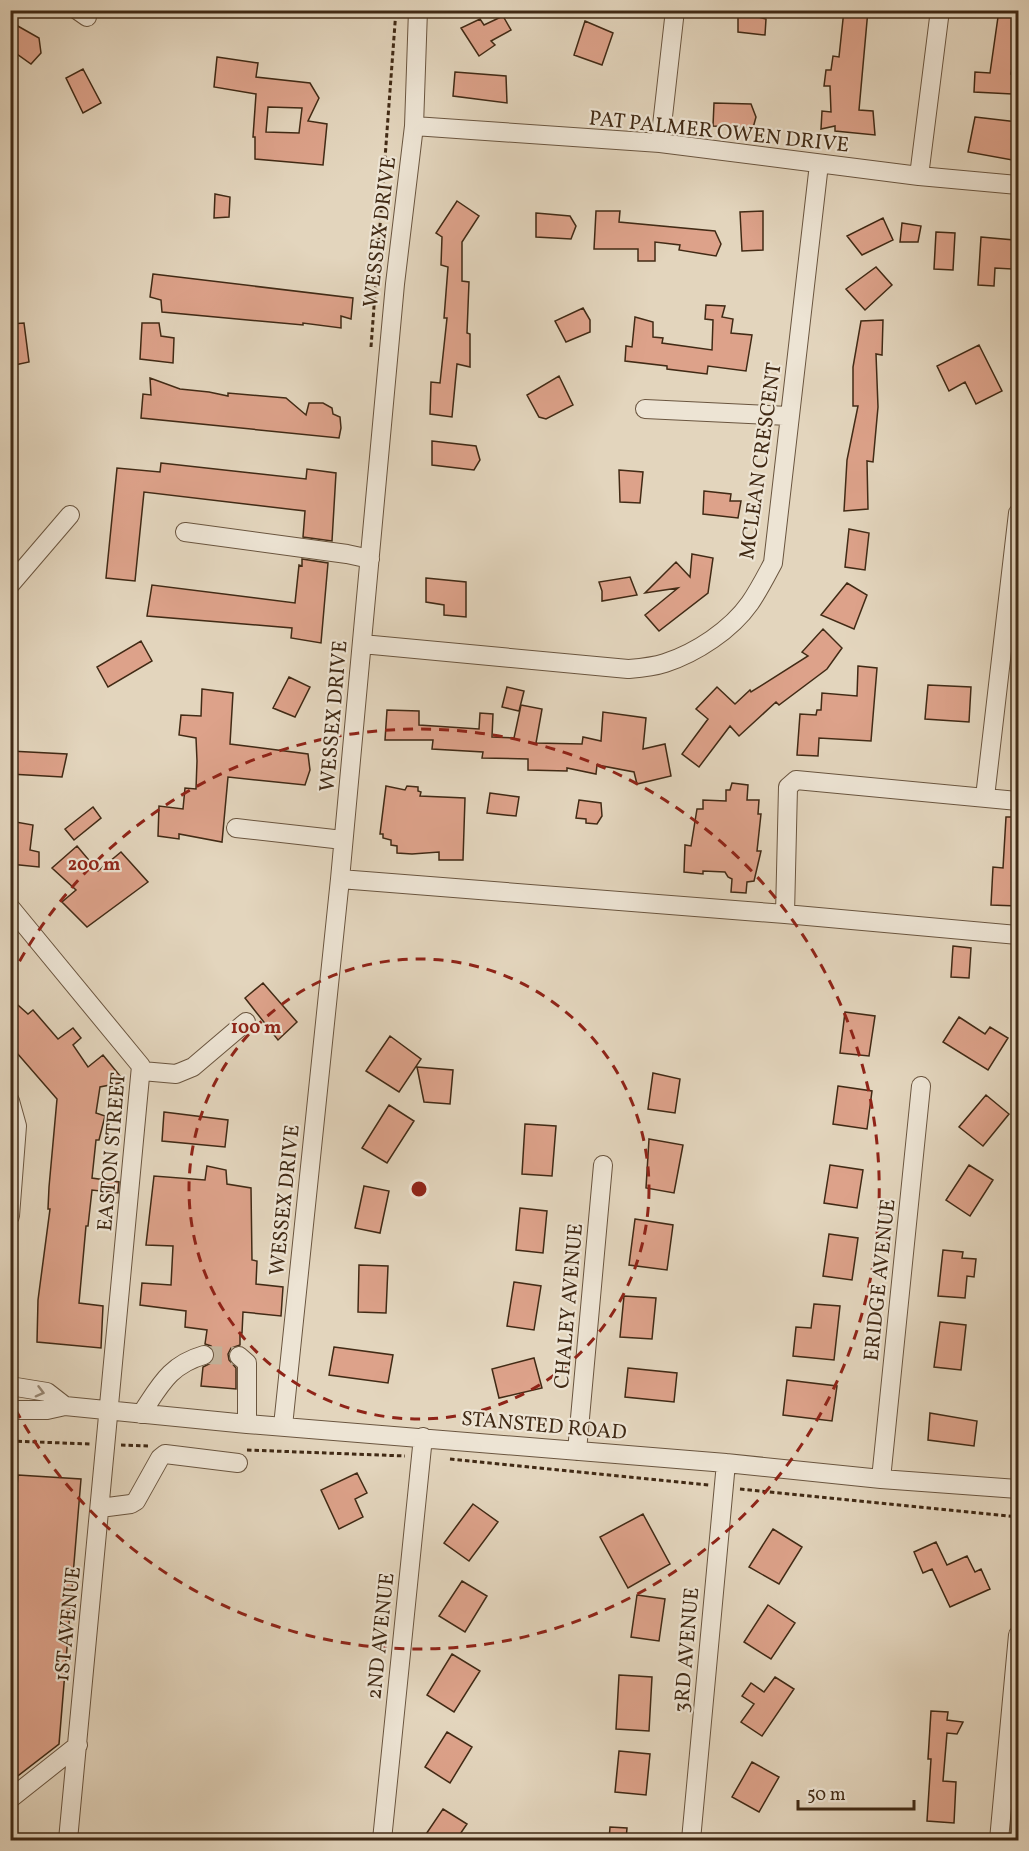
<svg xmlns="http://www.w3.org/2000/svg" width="1029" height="1851" viewBox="0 0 1029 1851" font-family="Vollkorn,serif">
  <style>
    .building { fill: #dda28a; stroke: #412a15; stroke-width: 1.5; fill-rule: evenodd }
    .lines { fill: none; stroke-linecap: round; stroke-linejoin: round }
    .minor-tunnel { stroke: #c3b39b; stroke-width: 18; stroke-dasharray: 18 9; stroke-linecap: butt }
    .minor-casing { stroke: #6a553f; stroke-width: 20 }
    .path { stroke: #412a15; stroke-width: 3; stroke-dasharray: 4.5 3; stroke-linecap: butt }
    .minor { stroke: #ede4d4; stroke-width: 18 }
    .oneway { stroke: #978774 }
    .ring { fill: none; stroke: #8f2418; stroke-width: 3; stroke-dasharray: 10 8 }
    .labels { text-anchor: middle; stroke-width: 4.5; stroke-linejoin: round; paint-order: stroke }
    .street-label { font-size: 21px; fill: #412a15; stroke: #ede4d4 }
    .centre { fill: #8f2418; stroke: #ede4d4; stroke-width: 3 }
    .ring-label { font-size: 18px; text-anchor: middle; font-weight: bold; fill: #8f2418; stroke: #ede4d4; stroke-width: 4.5; stroke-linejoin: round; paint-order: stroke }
  </style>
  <rect width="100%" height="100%" fill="#e3d5bd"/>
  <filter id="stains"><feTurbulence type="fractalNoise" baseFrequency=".00333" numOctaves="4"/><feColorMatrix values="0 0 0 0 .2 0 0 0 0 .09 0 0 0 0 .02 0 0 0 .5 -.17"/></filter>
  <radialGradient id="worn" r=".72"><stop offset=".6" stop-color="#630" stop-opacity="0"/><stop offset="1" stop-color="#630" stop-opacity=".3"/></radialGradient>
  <!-- building -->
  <path class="building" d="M738 10H757L758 17 766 19 765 35 738 32Z
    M844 10H868L859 110 873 111 875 135 835 131V126L821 129 822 111 831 112 830 86H824L826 70H831L833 56 839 57Z
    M999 10H1018V25L1011 74H1013L1012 94 974 92 975 72 990 73Z
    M503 16 511 30 491 41 495 45 479 56 461 28 480 19 484 25Z
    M585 21 613 33 602 65 574 55Z
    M16 25 39 38 41 53 31 64 10 49V39Z
    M217 57 258 63 256 77 310 83 319 98 308 121 327 124 323 165 255 159V137H253L256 94 214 87ZM268 107 302 108 299 133 266 132Z
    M83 69 101 103 83 113 66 78Z
    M455 72 506 76 507 103 453 96Z
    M714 103 751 104 756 117 753 128 713 126Z
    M975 117 1018 122V161L968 152Z
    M215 194 230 197 229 217 214 218Z
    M457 201 479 216 462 242V281L469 282 467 333 470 334V367L457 364 452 417 430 414 431 382 440 383 447 318H444L448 267 441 265 442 237 436 233Z
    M596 211H620L619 222 715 231 721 244 716 256 679 250 680 245 655 242V261H638V249H594Z
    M763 211V250L742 251 740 212Z
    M536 213 570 216 576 226 571 239 536 237Z
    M883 218 893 240 862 255 847 236Z
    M902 223 921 226 918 242H900Z
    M936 232 955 233 953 270 934 269Z
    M981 237 1014 240 1012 269 995 268 994 286 978 285Z
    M876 267 892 285 865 310 846 289Z
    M153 274 353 298 351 319 341 316V328L303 323V325L162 312 161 300 150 297Z
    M706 305 725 306 722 317 733 319 731 333 752 335 746 371 708 366 707 374 667 369V366L625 361 626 346 632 347 635 317 653 322V337L663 338 662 343 712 350 713 320 705 319Z
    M583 308 590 320V332L566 342 555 321Z
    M883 320 882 355 876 354 878 407 873 462 867 461 868 509 844 511 847 460 858 406H853V367L861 321Z
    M24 323 29 362 10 366V324Z
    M142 323H159L161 336 174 338 173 363 140 359Z
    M979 345 1002 391 976 404 965 382 949 391 937 366Z
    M559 376 573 405 546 419 539 417 527 395Z
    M150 378 180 389 209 392 228 396V393L286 398 306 415 309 403H323L332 408 333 414 340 417 341 428 339 438 141 418 143 394 151 395Z
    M432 441 476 446 480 460 474 470 432 465Z
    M161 463 306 479 307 469 336 473 332 541 303 537 305 511 144 492 135 581 106 578 117 468 160 472Z
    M619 470 643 472 640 503 620 502Z
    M704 491 731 494 730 501H741L738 518 703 514Z
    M849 529 869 533 865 570 845 567Z
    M692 554 713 558 708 593 659 631 645 615 678 588 645 593 676 562 690 577Z
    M302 559 328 563 321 643 291 638 292 628 147 616 152 585 295 603 299 565 302 566Z
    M630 577 637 595 602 601V591L599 582Z
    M426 578 466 582V617L444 615V605L426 602Z
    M847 583 867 595 854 629 821 615Z
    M823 629 842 648 827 669 779 705 776 702 739 736 730 726 699 767 682 754 708 719 696 709 717 687 735 704 750 690 751 692 808 656 802 652Z
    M141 641 152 661 108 687 97 667Z
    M858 666 877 668 871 741 819 738 818 756 797 755 800 714 816 715 817 710H821L822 693 857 696Z
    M289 677 310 687 295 717 273 708Z
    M928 685 971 687 969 722 925 719Z
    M507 687 524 691 519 711 502 707Z
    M202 689 233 693 230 744 308 754 310 770 305 785 228 777 222 842 179 834V839L158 836 159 806 183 809 185 788 196 789 197 761 196 738 179 735 181 715 201 716Z
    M521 705 542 709 536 743 582 744 583 737 601 741 603 712 646 718 643 749 665 744 671 776 637 784 634 772 597 765 596 774 567 768V771L528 770V759L482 758 483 752 432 749 433 740H385L387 710 419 711V725L479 729 480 713 493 714 492 737 514 738Z
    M10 751 67 754 62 777 10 774Z
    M732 783 748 785 747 800H759L758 814H761L757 851H761L754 881 747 882 746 893 731 892 732 879 728 877 725 872 703 871V874L684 872 685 845 691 846 697 809H703V800L726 801V790H730Z
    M386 786 405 790 407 786 418 787V791L421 792 420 796 465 798 463 860H439V852L412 854 397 853V846L391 845V840L383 838V834H380Z
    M490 793 519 797 516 816 487 813Z
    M579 800 601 803 602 816 597 824 586 823V819L576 818Z
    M93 807 101 818 74 840 65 829Z
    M1006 817H1018V906L991 905 993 867 1003 868Z
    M10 821 33 825 30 850 39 852V867L10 864Z
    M77 846 98 871 121 852 148 882 87 927 62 902 76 890 52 868Z
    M953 946 971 948 969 978 951 977Z
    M263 983 297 1022 278 1040 245 998Z
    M10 998 28 1014 33 1010 58 1039 73 1028 81 1038 73 1045 88 1067 103 1055 125 1082 100 1087 96 1113 105 1116 99 1140H96L92 1178 119 1182 118 1193 92 1190 88 1226H86L79 1303 103 1306 101 1348 37 1342 38 1300 50 1209H48L49 1187 57 1099 10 1045Z
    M845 1012 875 1016 869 1056 840 1053Z
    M959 1017 985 1034 990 1027 1008 1038 988 1070 943 1042Z
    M390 1036 421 1059 399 1092 366 1071Z
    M417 1067 453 1070 450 1104 424 1102Z
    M653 1073 680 1079 675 1113 648 1109Z
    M838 1086 872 1091 867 1129 833 1124Z
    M986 1095 1009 1114 983 1146 959 1127Z
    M389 1105 414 1121 387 1163 362 1148Z
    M164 1112 228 1120 225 1147 162 1141Z
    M525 1124 556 1126 552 1176 522 1174Z
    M649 1139 683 1145 674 1193 646 1188Z
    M830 1165 863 1170 857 1208 824 1203Z
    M969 1165 993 1180 970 1216 946 1200Z
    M207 1166 226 1170 227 1184 251 1188 252 1260 257 1261 256 1284 283 1287 281 1316 243 1312 242 1333H240V1345L231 1348 228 1354 229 1360 236 1368V1389L201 1386 203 1367 213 1362 215 1352 211 1346 205 1344 207 1330 185 1327 186 1311 140 1305 142 1283 171 1285 173 1246 146 1245 154 1176 205 1180Z
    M364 1186 389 1191 380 1233 355 1228Z
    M520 1208 547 1211 543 1253 516 1250Z
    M635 1219 673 1225 667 1270 629 1265Z
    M829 1234 858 1238 852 1280 823 1276Z
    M943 1250 963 1252 962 1258 976 1259 974 1277 967 1276 965 1298 938 1296Z
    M359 1265 388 1266 386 1313 358 1312Z
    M514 1282 541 1286 534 1330 507 1326Z
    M624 1296 656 1298 652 1339 620 1337Z
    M814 1304 840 1306 834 1360 793 1356 796 1327 811 1328Z
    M940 1322 966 1325 961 1370 934 1367Z
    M334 1347 393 1355 388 1383 329 1375Z
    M534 1358 542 1388 499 1398 492 1369Z
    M628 1368 677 1373 674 1402 625 1397Z
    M787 1380 837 1386 832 1421 783 1415Z
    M930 1413 977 1421 974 1446 928 1440Z
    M357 1473 367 1493 355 1499 363 1517 339 1529 321 1490Z
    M18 1475 81 1479 59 1744 10 1782V1568Z
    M473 1504 498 1522 469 1561 444 1543Z
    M643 1514 670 1564 628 1588 600 1537Z
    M773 1529 802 1547 779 1584 749 1567Z
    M936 1542 947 1565 967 1556 975 1572 981 1569 990 1589 950 1607 932 1569 923 1573 914 1552Z
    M462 1581 487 1596 465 1632 439 1616Z
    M637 1595 665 1599 659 1641 631 1637Z
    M768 1605 795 1623 771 1659 744 1642Z
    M452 1654 480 1671 454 1712 427 1695Z
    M619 1675 652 1677 649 1731 616 1729Z
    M775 1677 794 1689 762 1736 741 1722 754 1704 742 1696 751 1683 764 1692Z
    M931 1711 948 1712 947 1720 963 1722 957 1734 947 1733 943 1781 956 1782 954 1823 927 1821 931 1759H928Z
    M447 1732 472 1747 450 1783 425 1767Z
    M619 1751 650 1754 646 1795 615 1792Z
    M752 1762 779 1777 759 1812 732 1797Z
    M443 1809 467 1824 456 1840H422Z
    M610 1827 627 1828 626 1840H609Z"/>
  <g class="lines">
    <!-- minor-tunnel -->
    <path class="minor-tunnel" d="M204 1355 239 1356"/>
    <defs>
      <path id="minor" d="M77 10 87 17
        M414 126 660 143 919 176 1018 185
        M660 143 675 10
        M919 176 940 10
        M645 409 789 416
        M185 532 347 554 370 559
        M10 585 70 515
        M362 644 628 669C640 668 653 667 665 663 696 653 731 630 750 603 759 590 766 576 773 563L819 164
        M985 797 1018 513
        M236 828 343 840
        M340 879 785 914 1018 935
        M10 907 141 1066 68 1840
        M785 914 788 787 796 780 1018 801
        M142 1071 176 1074 193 1067 246 1022
        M10 1101 17 1126 10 1216
        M239 1356 247 1363V1424
        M10 1386 47 1392 65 1406
        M10 1410H47L65 1406 247 1424 726 1463 881 1479 1018 1489
        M141 1414C160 1386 169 1365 204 1355
        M283 1426 340 879 395 284 414 126 418 10
        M577 1451 603 1165
        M881 1479 921 1086
        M100 1508 131 1504 136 1501 160 1458 165 1454 238 1463
        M10 1799 78 1745
        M382 1840 423 1437
        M691 1840 726 1463
        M999 1840 1018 1635"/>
    </defs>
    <!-- minor casing -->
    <use href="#minor" class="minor-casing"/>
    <!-- path -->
    <path class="path" d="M371 347 396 10
      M10 1441 90 1444
      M121 1445 150 1446
      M247 1450 405 1456
      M450 1459 709 1485
      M740 1489 1018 1517"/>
    <!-- minor -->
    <use href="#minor" class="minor"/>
  </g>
  <!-- one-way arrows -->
  <defs><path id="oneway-chevron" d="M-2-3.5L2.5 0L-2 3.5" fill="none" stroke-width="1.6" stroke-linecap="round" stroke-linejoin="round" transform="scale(1.5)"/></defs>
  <use class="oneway" href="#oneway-chevron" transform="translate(40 1392) rotate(15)"/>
  <!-- distance rings -->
  <g class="ring">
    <circle cx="419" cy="1189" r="230"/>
    <path d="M11 977A460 460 0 1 1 11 1401"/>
  </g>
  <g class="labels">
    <!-- street labels -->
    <g class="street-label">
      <text transform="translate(719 131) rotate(6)" y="7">PAT PALMER OWEN DRIVE</text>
      <text transform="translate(379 232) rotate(-83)" y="7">WESSEX DRIVE</text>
      <text transform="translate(760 461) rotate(-82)" y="7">MCLEAN CRESCENT</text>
      <text transform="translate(333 716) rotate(-85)" y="7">WESSEX DRIVE</text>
      <text transform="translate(111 1152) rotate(-85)" y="7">EASTON STREET</text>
      <text transform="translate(284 1200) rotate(-84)" y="7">WESSEX DRIVE</text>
      <text transform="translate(879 1280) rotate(-84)" y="7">ERIDGE AVENUE</text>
      <text transform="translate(568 1306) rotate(-85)" y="7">CHALEY AVENUE</text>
      <text transform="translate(544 1425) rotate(5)" y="7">STANSTED ROAD</text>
      <text transform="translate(67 1624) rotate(-84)" y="7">1ST AVENUE</text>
      <text transform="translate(380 1636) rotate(-84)" y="7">2ND AVENUE</text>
      <text transform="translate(686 1650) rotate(-85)" y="7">3RD AVENUE</text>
    </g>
  </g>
  <circle cx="419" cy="1189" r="9" class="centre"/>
  <g class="ring-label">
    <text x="94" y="870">200 m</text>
    <text x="256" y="1033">100 m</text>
  </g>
  <!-- margin -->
  <rect width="1029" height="1851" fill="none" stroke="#e3d5bd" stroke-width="36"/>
  <rect x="12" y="12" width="1005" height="1827" fill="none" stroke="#412a15" stroke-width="3"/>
  <rect x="18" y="18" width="993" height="1815" fill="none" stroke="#412a15" stroke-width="1.5"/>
  <!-- scale -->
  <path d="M798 1800v9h116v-9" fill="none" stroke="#412a15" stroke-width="3"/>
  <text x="807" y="1800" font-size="18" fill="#412a15" stroke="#ede4d4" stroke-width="4.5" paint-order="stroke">50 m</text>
  <rect width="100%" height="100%" filter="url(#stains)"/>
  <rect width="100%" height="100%" fill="url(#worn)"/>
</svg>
